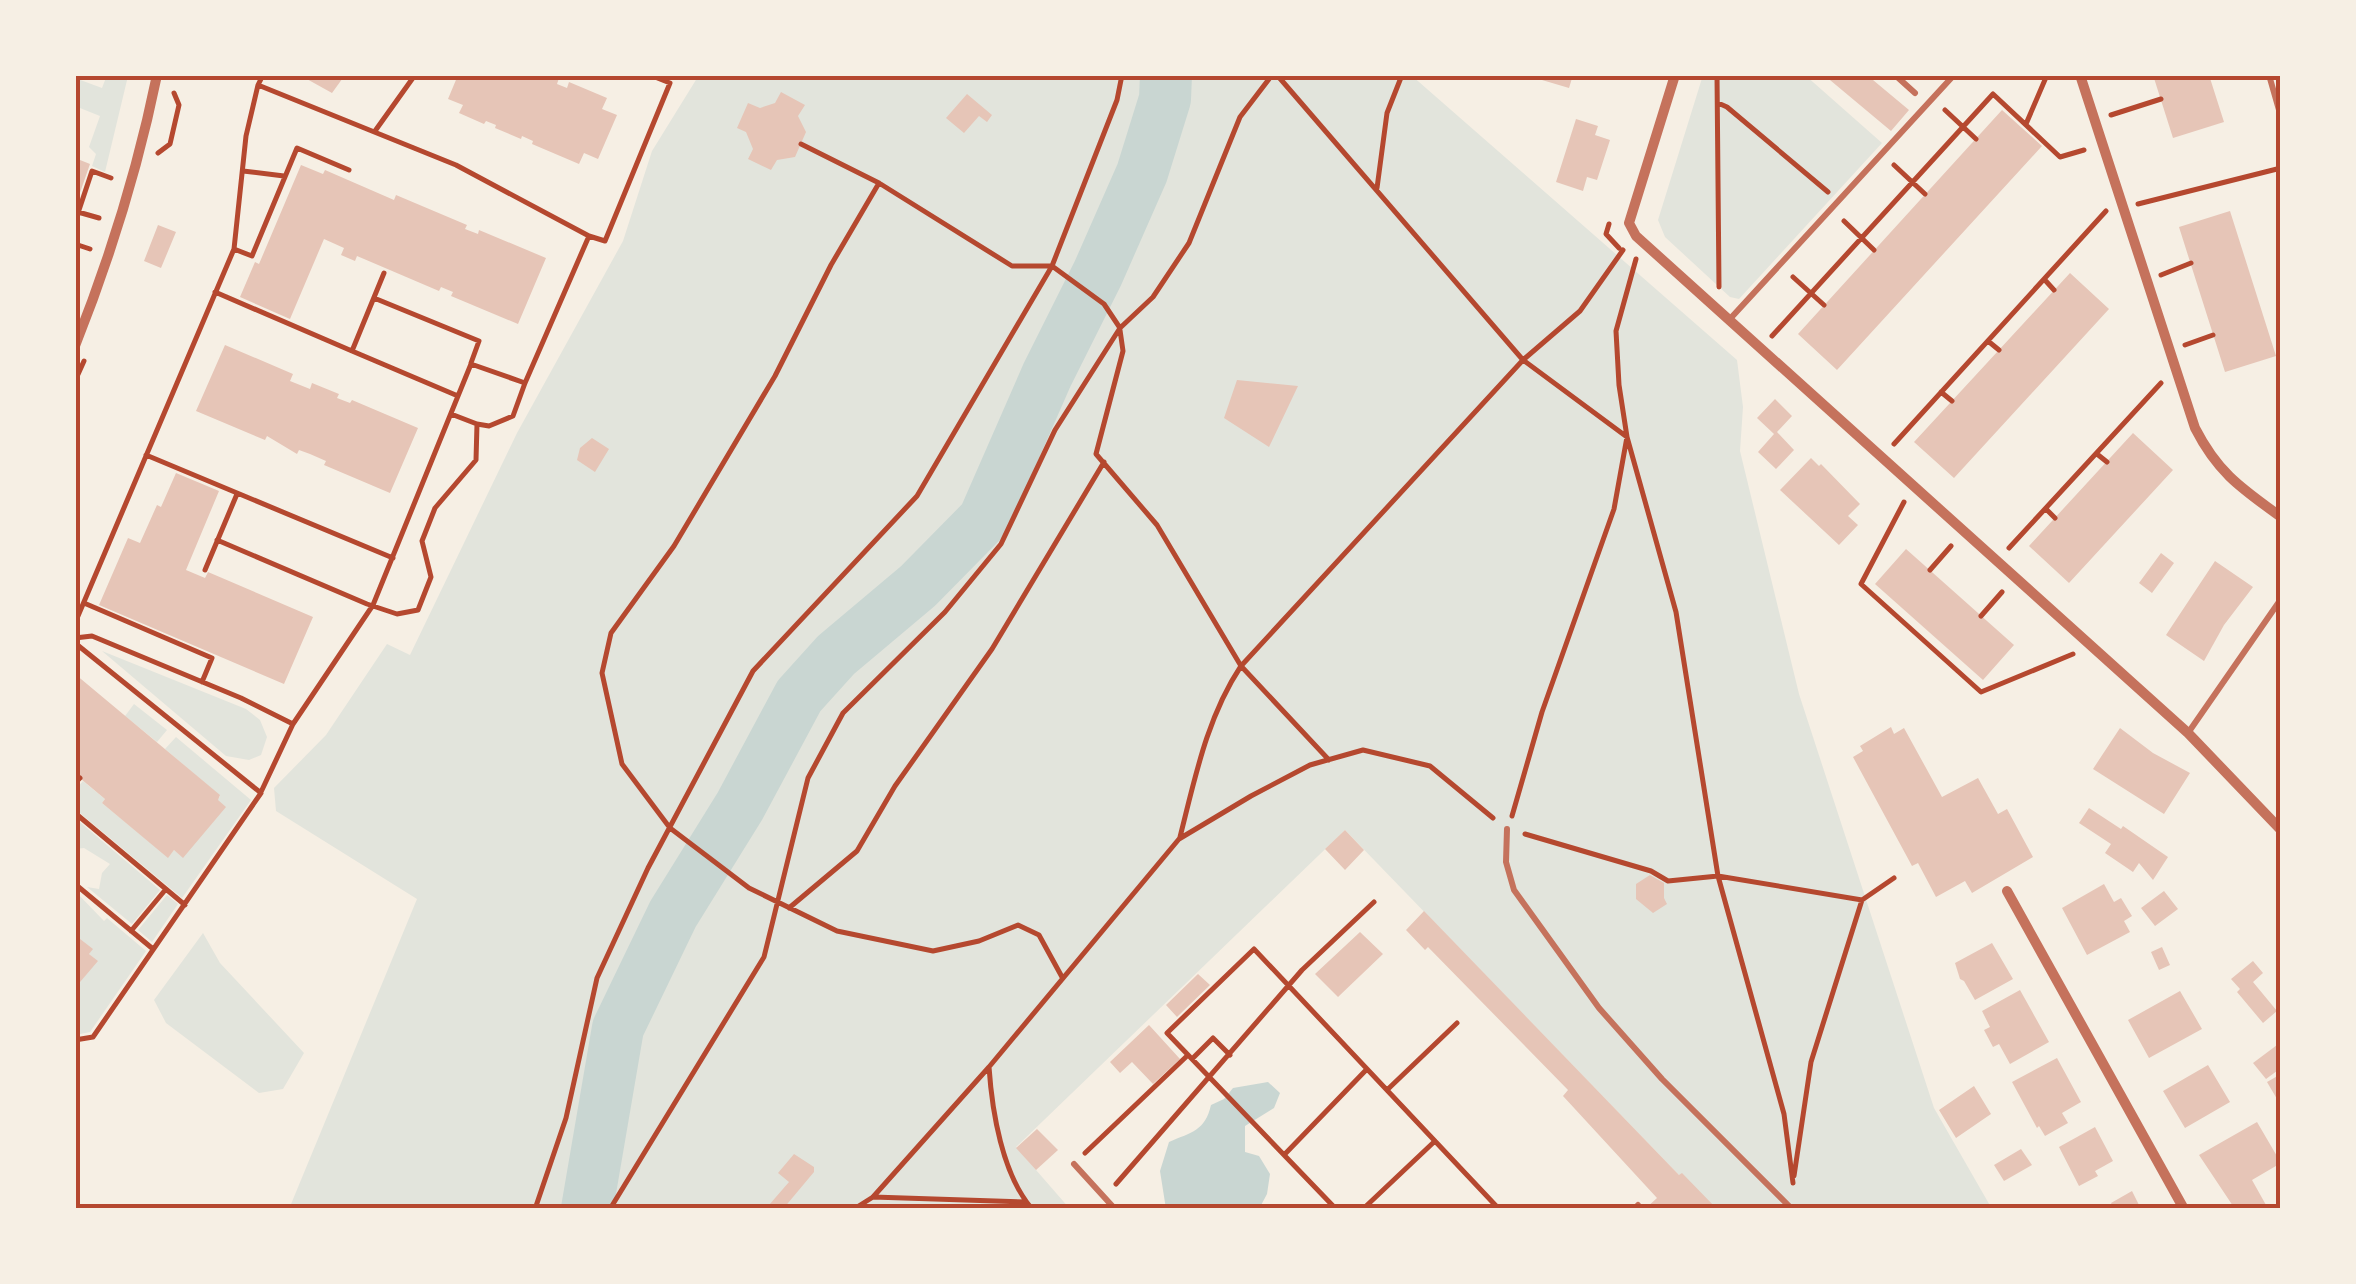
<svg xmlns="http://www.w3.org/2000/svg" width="2356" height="1284" viewBox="0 0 2356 1284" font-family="'Source Sans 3',sans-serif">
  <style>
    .green { fill: #e2e4dc }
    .water { fill: #c9d6d2 }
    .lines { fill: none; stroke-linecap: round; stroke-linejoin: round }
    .river { stroke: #c9d6d2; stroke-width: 52 }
    .building { fill: #e6c5b7 }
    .path { stroke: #b5482f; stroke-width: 5 }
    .service { stroke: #c5725c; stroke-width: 6 }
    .minor { stroke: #c5725c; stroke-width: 10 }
    .neatline { fill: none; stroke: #b5482f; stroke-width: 4 }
  </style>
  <rect width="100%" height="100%" fill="#f6efe4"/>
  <!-- green -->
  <path class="green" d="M107 75 128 76 105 172 92 166 96 154 89 147 100 116 75 106V78L102 88Z
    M699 75H1411L1737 360 1743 407 1740 451 1799 694 1934 1108 1992 1209H1717L1679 1175 1345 830 1016 1147 1070 1209H289L417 899 276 811 274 788 326 735 387 644 410 655 517 433 623 241 652 151Z
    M1703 75H1805L1882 143 1739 299 1730 297 1665 237 1658 220Z
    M102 651 246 709 260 720 267 737 261 755 249 760 226 756Z
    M134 704 167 730 157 742 125 716Z
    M176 737 251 800 182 898 75 809V790L83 781 105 799 102 803 168 857 174 850 183 857 220 796 165 749Z
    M75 818 160 890 132 924 87 887 99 889 102 873 110 864 84 848 75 849Z
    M75 891 104 921 107 918 146 951 90 1032 75 1035V988L97 961 89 954 92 949 75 935Z
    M167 895 178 904 152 942 138 930Z
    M203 933 220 963 304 1053 283 1089 259 1093 166 1023 154 1000Z"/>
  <!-- water -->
  <path class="water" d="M1268 1082 1280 1093 1274 1108 1245 1126V1152L1259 1156 1270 1174 1267 1194 1259 1209H1166L1160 1171 1169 1142C1192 1132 1205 1131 1211 1105L1224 1099 1233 1088Z"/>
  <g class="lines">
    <!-- river -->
    <path class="river" d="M587 1209 618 1028 673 914 740 806 799 696 836 655 918 586 984 519 1047 375 1098 273 1142 173 1165 99 1166 75"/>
  </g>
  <!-- building -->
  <path class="building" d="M307 75H345L332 93 305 78Z
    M458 75H552L559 78 557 84 567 88 569 82 607 98 602 109 617 115 598 159 584 153 579 164 532 144 533 141 522 136 521 139 495 128 496 125 486 121 484 124 459 113 463 105 448 99Z
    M1544 75H1573L1569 88 1542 80Z
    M1824 75H1867L1909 110 1891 131Z
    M2153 75H2209L2224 122 2173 138Z
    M781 92 805 105 798 116 806 132 795 157 777 160 771 170 748 159 753 149 746 132 737 128 748 103 760 108 775 103Z
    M967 94 992 115 987 122 979 116 964 133 946 118Z
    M2002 110 2042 146 1837 370 1798 334Z
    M1576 119 1598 126 1595 135 1610 140 1597 180 1587 177 1583 191 1556 182Z
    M75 158 90 164 76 204H75Z
    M301 165 323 174 325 170 394 200 396 195 467 225 465 229 478 234 479 230 546 258 518 324 451 296 453 292 441 287 439 291 357 256 355 261 341 255 344 248 324 239 290 319 240 297 255 262 259 264Z
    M2230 211 2276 356 2225 372 2179 227Z
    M158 225 176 232 161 268 144 261Z
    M2070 273 2109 309 1954 478 1914 442Z
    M225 345 293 374 290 381 310 389 312 383 339 394 337 398 350 403 352 400 418 428 390 493 324 465 326 461 310 454 299 450 297 454 267 436 265 440 196 411Z
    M1237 380 1298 386 1269 447 1224 418Z
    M1775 399 1792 416 1777 432 1794 450 1776 469 1758 452 1774 434 1757 418Z
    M2133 433 2173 470 2069 583 2029 546Z
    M592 438 609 449 595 472 577 460 580 448Z
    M1811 458 1819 466 1821 464 1860 504 1848 516 1858 525 1839 545 1780 490Z
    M176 473 219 491 186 570 205 578 208 572 313 617 284 684 99 605 128 538 140 543 157 505 161 507Z
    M1906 549 2014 645 1983 680 1875 584Z
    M2161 553 2174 563 2152 593 2139 583Z
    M2215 561 2253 587 2224 625 2204 661 2166 635Z
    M75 674 220 795 218 800 226 807 183 858 174 850 168 858 102 803 105 799 75 774Z
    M1891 727 1894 734 1904 728 1942 797 1978 778 1998 814 2007 809 2033 857 1972 893 1965 881 1936 897 1918 863 1912 866 1853 757 1863 751 1860 746Z
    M2120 728 2153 753 2190 773 2164 814 2093 769Z
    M2089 808 2121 829 2123 826 2168 857 2153 880 2139 863 2133 872 2105 853 2111 844 2079 823Z
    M1345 830 1364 850 1345 870 1325 849Z
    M1650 875 1664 883V898L1667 904 1653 913 1636 899V884Z
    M2104 884 2114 902 2121 898 2132 916 2124 921 2130 932 2087 955 2062 908Z
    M2164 891 2178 909 2155 926 2141 908Z
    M1424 911 1679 1175 1682 1173 1717 1209H1645L1657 1198 1563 1096 1568 1090 1428 947 1425 950 1406 930Z
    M1360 932 1383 954 1338 997 1315 974Z
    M75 935 93 949 89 954 98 961 75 988Z
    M1992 943 2013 979 1975 1000 1964 981 1960 979 1955 963Z
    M2162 947 2170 965 2159 970 2151 952Z
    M2253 961 2263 973 2253 982 2277 1011 2263 1023 2237 992 2240 989 2231 979Z
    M1198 974 1210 985 1177 1017 1166 1005Z
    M2020 990 2049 1042 2010 1064 1999 1044 1993 1047 1984 1030 1990 1027 1982 1011Z
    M2180 991 2202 1029 2149 1058 2128 1020Z
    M1149 1025 1180 1059 1153 1084 1132 1062 1120 1073 1110 1062Z
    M2277 1045 2281 1050V1068L2266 1079 2253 1063Z
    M2057 1058 2081 1102 2062 1113 2068 1123 2045 1136 2039 1126 2037 1128 2012 1082Z
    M2208 1065 2230 1102 2185 1128 2163 1091Z
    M2281 1074V1097L2277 1099 2267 1082Z
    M1974 1086 1991 1114 1956 1138 1939 1110Z
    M2257 1122 2281 1163 2252 1180 2266 1205 2258 1209H2235L2199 1155Z
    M2095 1127 2113 1161 2095 1171 2098 1176 2079 1186 2059 1147Z
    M1037 1129 1058 1150 1036 1170 1016 1148Z
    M2021 1149 2032 1165 2004 1181 1994 1165Z
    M794 1154 814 1167V1172L783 1209H773L769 1205 789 1182 778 1173Z
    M2132 1191 2141 1209H2114L2111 1203Z"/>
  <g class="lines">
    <!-- path -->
    <path class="path" d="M263 75 258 85 456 165 589 236 525 383 471 364 373 605 293 724
      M1277 75 1523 360 1627 437 1676 612 1718 876 1784 1114 1793 1183
      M1717 75 1719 287
      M1718 103 1727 107 1828 192
      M1945 110 1976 139
      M2111 115 2161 99
      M2026 124 2047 75
      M375 131 415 75
      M801 144 879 183 1012 266H1052L1104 304 1120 328 1153 297 1189 243 1240 117 1272 75
      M158 153 170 144 179 105 174 93
      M1894 165 1925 194
      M243 171 284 176
      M879 183 831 265 775 376 674 546 611 633 602 673 622 764 670 828 749 888 837 931 933 951 979 941 1018 925 1039 935 1062 977
      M1377 188 1387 113 1402 75
      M2138 204 2281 168
      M78 212 99 218
      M1844 221 1874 250
      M75 222 92 171 111 178
      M1609 224 1606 234 1619 248
      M589 236 605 241 670 83 650 75
      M75 244 90 249
      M234 249 252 256 297 148 349 170
      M384 273 352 351 458 396
      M2161 275 2191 263
      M1793 277 1824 305
      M2044 279 2054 290
      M215 292 352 351
      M374 298 479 341 471 363
      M1120 330 1123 351 1096 454 1157 525 1241 666 1329 760
      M1772 336 1993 94 2060 157 2084 150
      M1988 341 1999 350
      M2185 345 2213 335
      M75 381 84 361
      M1941 392 1952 401
      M477 424 489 426 513 416 525 383
      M1894 444 2106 211
      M2097 454 2107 462
      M146 455 393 558
      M1904 502 1861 584 1981 692 2073 654
      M2046 509 2055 518
      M217 540 367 604 397 614 418 610 431 577 422 541 435 508 476 460 477 424 451 414
      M2009 548 2161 383
      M205 570 237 494
      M1930 570 1951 546
      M84 603 212 658 202 682
      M1981 616 2002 592
      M75 623 234 249 246 136 258 85
      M75 638 92 636 241 698 293 724 261 792
      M75 643 261 793 93 1037 75 1040
      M75 783 80 778
      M75 813 185 905
      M1512 816 1542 712 1614 509 1627 437 1619 385 1616 331 1636 259
      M1525 834 1651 871 1668 881 1718 876 1862 900
      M1180 837C1195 778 1207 717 1241 666L1523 360 1580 311 1623 250
      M75 884 153 949
      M789 908 857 851 895 786 992 649 1104 462
      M131 931 166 889
      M1192 1059 1213 1038 1230 1055
      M989 1067C992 1111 1002 1174 1032 1209
      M1387 1090 1457 1023
      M1085 1153 1188 1055
      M1284 1155 1367 1069
      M1794 1176 1811 1062 1862 900 1894 878
      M1116 1184 1302 970 1374 902
      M873 1197 1026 1202
      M535 1209 566 1118 597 978 648 868 753 671 917 496 1052 266 1117 100 1122 75
      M610 1209 764 957 808 778 843 713 945 612 1001 544 1055 430 1120 328
      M854 1209 873 1197 989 1067 1179 839 1251 796 1310 765 1363 750 1430 766 1493 818
      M1336 1209 1167 1033 1254 949 1499 1209
      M1363 1209 1435 1141"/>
    <!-- service -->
    <path class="service" d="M1895 75 1915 93
      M2269 75 2281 117
      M1729 320 1954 75
      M2188 733 2281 599
      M1507 829 1506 862 1514 890 1599 1008 1662 1079 1792 1209
      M1074 1164 1115 1209
      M1634 1209 1638 1205"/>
    <!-- minor -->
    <path class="minor" d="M1675 75 1629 223 1636 236 2188 733 2281 830
      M2080 75 2195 428C2218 473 2241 488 2281 517
      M75 346C110 258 138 168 157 75
      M2007 891 2184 1209"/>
  </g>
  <!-- border -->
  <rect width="2356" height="1284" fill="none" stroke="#f6efe4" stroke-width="155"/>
  <rect x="78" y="78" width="2200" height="1128" class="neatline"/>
</svg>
